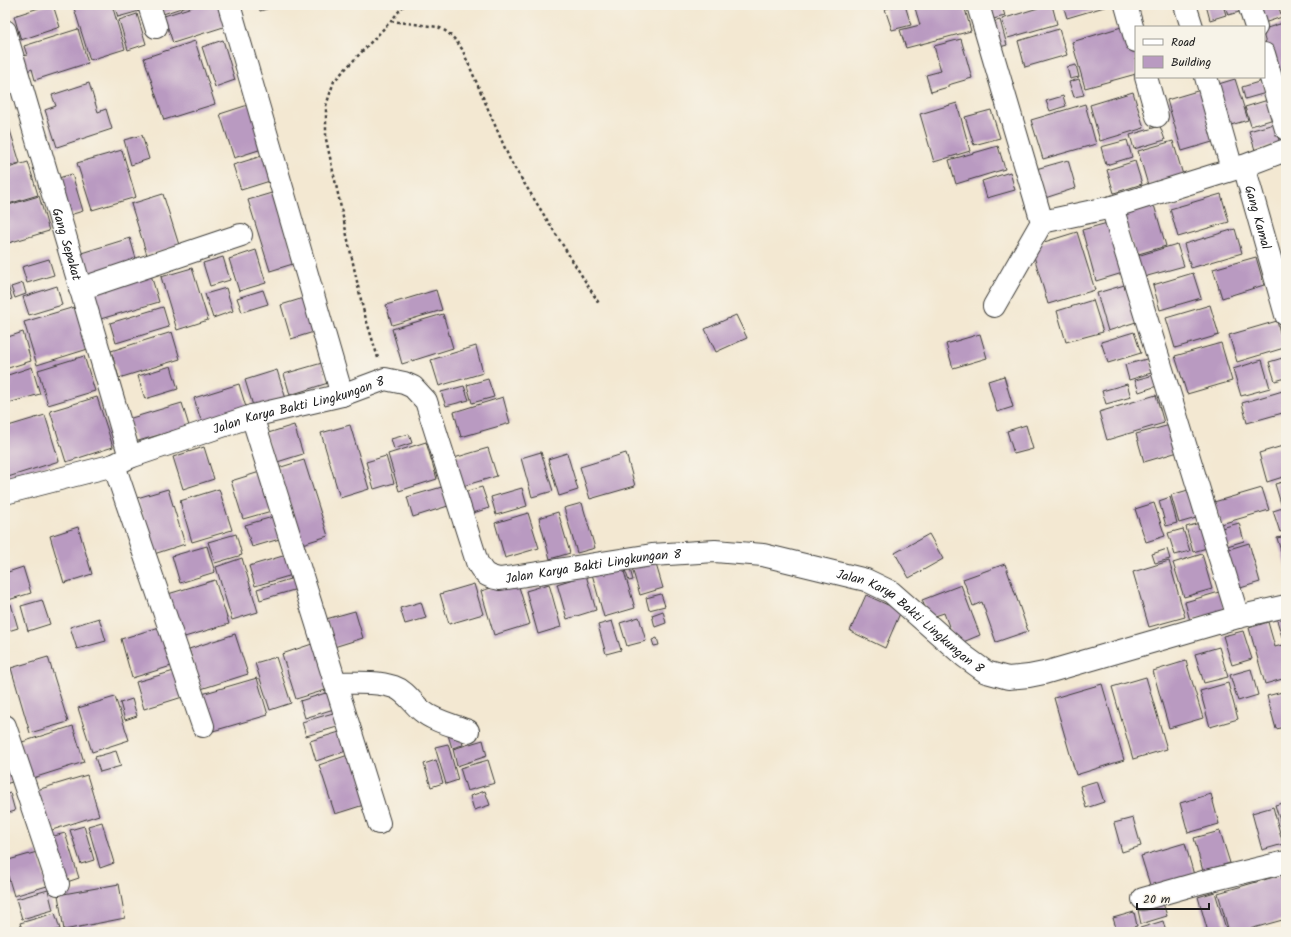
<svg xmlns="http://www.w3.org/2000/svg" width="1291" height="937" viewBox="0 0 1291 937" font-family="Kalam,sans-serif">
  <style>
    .building { fill: #b99ac1 }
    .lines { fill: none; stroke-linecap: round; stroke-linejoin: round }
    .minor-casing { stroke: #3c3b37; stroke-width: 24 }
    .path { stroke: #3c3b37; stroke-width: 2.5; stroke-dasharray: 3 3; stroke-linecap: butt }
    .minor { stroke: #fff; stroke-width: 22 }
    .labels { text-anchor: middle; stroke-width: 3.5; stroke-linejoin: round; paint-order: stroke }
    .street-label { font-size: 13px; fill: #1c1c1c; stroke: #f7f3e8 }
  </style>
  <rect width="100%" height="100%" fill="#f7f3e8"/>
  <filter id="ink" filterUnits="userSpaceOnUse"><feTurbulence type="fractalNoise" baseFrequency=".025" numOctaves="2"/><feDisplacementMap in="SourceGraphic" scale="8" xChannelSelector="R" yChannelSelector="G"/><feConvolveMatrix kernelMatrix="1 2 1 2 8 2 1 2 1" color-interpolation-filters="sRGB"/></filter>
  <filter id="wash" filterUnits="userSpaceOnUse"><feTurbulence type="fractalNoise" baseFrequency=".012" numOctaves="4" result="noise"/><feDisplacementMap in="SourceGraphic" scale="16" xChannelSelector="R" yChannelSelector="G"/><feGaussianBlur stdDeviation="0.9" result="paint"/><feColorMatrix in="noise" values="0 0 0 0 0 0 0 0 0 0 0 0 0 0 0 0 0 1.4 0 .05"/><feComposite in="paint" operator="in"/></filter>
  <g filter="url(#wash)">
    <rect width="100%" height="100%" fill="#f3e8d2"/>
    <g id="blocks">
      <!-- building -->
      <path class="building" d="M48 5H53L60 27 21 40 14 16Z
        M73 5H112L125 49 90 60Z
        M114 5H141L143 10 118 17Z
        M160 5H190L163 14Z
        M198 5H226L233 24 173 43 164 16Z
        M258 5H280L260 11Z
        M899 5H905L911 25 892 30 885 9Z
        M925 5H964L971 31 906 48 900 30 920 25 915 8Z
        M1048 5H1052L1057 24 1008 38 1002 19Z
        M1063 5H1111L1067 18Z
        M1206 5H1223L1226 15 1210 20Z
        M1225 5H1241L1243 11 1228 15Z
        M1252 5H1278L1282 17 1258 25Z
        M1002 6 1005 16 989 20 987 10Z
        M137 14 146 44 128 50 119 20Z
        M1000 20 1007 45 1000 47 993 22Z
        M1286 22V78L1277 81 1264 37V29Z
        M1128 25 1136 51V74L1085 88 1072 42Z
        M78 29 88 63 35 80 32 69 27 71 22 56 27 55 24 46Z
        M1059 29 1067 55 1025 67 1018 41Z
        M961 39 972 78 948 85V87L931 92 926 75 941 71 934 46Z
        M223 40 235 80 215 87 202 47Z
        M195 41 215 104 164 120 144 58Z
        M1076 65 1079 77 1070 79 1067 67Z
        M5 72 10 87 5 89Z
        M1079 79 1084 95 1074 97 1069 82Z
        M1235 79 1248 120 1224 127 1212 86Z
        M1262 81 1266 93 1245 99 1242 87Z
        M89 83 98 112 106 109 112 129 57 147 45 110 56 106 52 95Z
        M1204 89 1219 140 1182 151 1167 100Z
        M1133 92 1144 128 1100 141 1090 105Z
        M1063 96 1066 106 1050 111 1046 101Z
        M1268 100 1274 119 1251 126 1245 107Z
        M957 103 970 151 934 162 920 114Z
        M251 104 265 148 234 158 220 114Z
        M1085 104 1096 144 1043 159 1031 120Z
        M991 110 1000 138 974 145 965 117Z
        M5 114 20 163 5 167Z
        M1274 124 1280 143 1255 150 1249 131Z
        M1160 126 1165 140 1134 149 1130 135Z
        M142 135 149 159 131 165 124 140Z
        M1127 140 1132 157 1106 165 1101 147Z
        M1173 141 1183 175 1148 185 1138 151Z
        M998 146 1005 169 956 184 949 160Z
        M122 150 136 197 92 210 77 163Z
        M265 155 273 180 241 190 233 165Z
        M1068 160 1076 188 1045 198 1036 169Z
        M1135 161 1142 184 1114 193 1107 170Z
        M28 162 38 195 5 205V169Z
        M1010 172 1015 190 987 198 982 181Z
        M72 174 83 211 63 217 52 180Z
        M275 192 296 263 270 271 248 200Z
        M163 194 179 245 147 255 131 204Z
        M1221 194 1229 222 1178 237 1170 209Z
        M39 196 49 231 5 244V206Z
        M1154 205 1166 246 1135 255 1123 214Z
        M1111 222 1126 272 1096 281 1082 230Z
        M1235 229 1242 253 1191 268 1184 244Z
        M1077 232 1095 290 1048 304 1031 246Z
        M130 238 137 262 82 279 75 255Z
        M1177 244 1184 266 1140 278 1134 257Z
        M256 250 266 283 239 291 229 259Z
        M223 257 230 280 210 286 203 263Z
        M1256 257 1264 285 1222 298 1213 269Z
        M49 259 54 275 27 283 22 267Z
        M192 268 208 320 177 330 161 277Z
        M1193 273 1201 298 1160 310 1153 285Z
        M151 275 159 302 97 320 89 294Z
        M5 276 12 299 5 301Z
        M23 283 26 294 15 298 11 287Z
        M1128 284 1139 321 1108 331 1097 293Z
        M57 286 62 305 29 315 23 297Z
        M226 288 233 311 213 318 205 294Z
        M263 290 268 304 242 312 237 298Z
        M436 290 442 310 392 325 386 305Z
        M307 297 317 331 291 339 281 305Z
        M1093 300 1103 332 1066 342 1057 311Z
        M1210 305 1219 335 1175 348 1166 318Z
        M78 306 91 348 37 365 24 322Z
        M163 307 169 327 116 343 110 323Z
        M443 314 453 348 402 364 392 329Z
        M736 315 747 338 716 352 705 329Z
        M1277 321 1284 348 1237 362 1229 335Z
        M23 332 31 361 5 369V338Z
        M172 332 180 359 119 378 111 351Z
        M1134 332 1141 353 1108 363 1101 342Z
        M980 334 987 358 953 368 946 344Z
        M1221 343 1232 381 1187 394 1175 356Z
        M476 346 483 373 439 386 431 360Z
        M84 356 95 391 48 405 38 370Z
        M1286 357V378L1275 381 1269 362Z
        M1150 358 1154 372 1129 380 1125 365Z
        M1262 360 1270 388 1241 396 1233 369Z
        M322 363 328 383 290 395 284 374Z
        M171 366 178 389 145 399 138 376Z
        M32 367 40 394 5 404V376Z
        M277 370 286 399 254 409 245 380Z
        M1154 375 1157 386 1139 392 1135 380Z
        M1004 376 1013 407 997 412 988 381Z
        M488 379 494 397 472 403 467 385Z
        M239 384 248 414 203 427 194 398Z
        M1127 384 1131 397 1106 404 1102 391Z
        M464 386 469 400 446 406 441 392Z
        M1286 390V412L1247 423 1242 403Z
        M1156 395 1164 423 1107 440 1099 412Z
        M97 397 113 447 66 462 50 411Z
        M503 397 510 423 461 437 454 412Z
        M182 403 189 426 135 442 128 419Z
        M45 415 59 461 8 477 5 468V427Z
        M294 425 303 454 274 463 265 434Z
        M350 425 369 489 340 498 321 433Z
        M1026 425 1033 449 1014 454 1007 431Z
        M1170 425 1178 452 1144 462 1136 434Z
        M409 434 412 443 394 449 391 439Z
        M426 442 437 479 399 491 388 454Z
        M1286 445V476L1267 482 1259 453Z
        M204 447 214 479 183 489 173 457Z
        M488 448 497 476 463 486 454 458Z
        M541 452 553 491 532 497 521 458Z
        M567 453 578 490 559 496 548 459Z
        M626 453 635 486 590 499 580 467Z
        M386 456 394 483 374 489 366 462Z
        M304 460 328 536 302 544 278 468Z
        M263 471 275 510 243 519 231 481Z
        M1286 481V506L1282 507 1275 484Z
        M442 487 448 506 413 517 407 497Z
        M482 487 489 508 470 514 464 492Z
        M522 488 527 506 496 515 491 497Z
        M1195 488 1203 516 1179 523 1171 495Z
        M1262 488 1269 510 1221 524 1214 502Z
        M168 489 185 544 154 554 137 498Z
        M219 489 232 530 192 542 180 501Z
        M1170 497 1177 523 1166 526 1159 501Z
        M582 503 595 548 577 553 564 508Z
        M1154 503 1165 536 1146 542 1135 509Z
        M1286 507V530L1280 532 1273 511Z
        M558 512 570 553 550 559 539 518Z
        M528 513 539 548 505 558 495 523Z
        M276 516 283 538 252 547 245 525Z
        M1203 522 1210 547 1193 552 1186 527Z
        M1239 523 1244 541 1224 547 1218 529Z
        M78 527 92 574 64 583 50 536Z
        M1183 529 1190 551 1175 555 1168 533Z
        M236 534 242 555 215 563 208 542Z
        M929 534 943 559 909 578 895 553Z
        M1286 536V568L1277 538Z
        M1249 543 1260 582 1237 589 1226 550Z
        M207 546 215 572 180 583 172 556Z
        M1167 549 1170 559 1155 563 1152 554Z
        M293 553 299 573 255 586 249 566Z
        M1202 554 1212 589 1184 597 1173 563Z
        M242 558 258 612 232 620 216 567Z
        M655 561 663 588 640 595 632 568Z
        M1169 561 1185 617 1149 627 1133 572Z
        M1005 564 1028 631 996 642 982 602 973 606 963 579Z
        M622 565 635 608 604 617 592 574Z
        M23 567 31 593 5 601V573Z
        M630 569 633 580 629 581 625 570Z
        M586 575 596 610 567 619 557 584Z
        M300 576 304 587 260 600 257 589Z
        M215 580 229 624 181 638 168 594Z
        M517 580 530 624 494 635 481 591Z
        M474 584 483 614 449 624 440 594Z
        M549 584 561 627 538 634 526 591Z
        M961 585 980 635 956 645 944 613 929 618 922 600Z
        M1219 592 1225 611 1190 621 1185 602Z
        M661 594 665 606 649 610 646 598Z
        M866 595 901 611 885 648 850 631Z
        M42 600 50 624 28 631 21 606Z
        M421 602 426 618 405 624 400 608Z
        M11 604 18 628 5 632V606Z
        M355 611 363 638 334 647 326 619Z
        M663 611 666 623 655 627 652 615Z
        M1286 614V635L1282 637 1276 617Z
        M639 617 646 641 627 646 620 623Z
        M99 618 106 641 77 649 70 627Z
        M612 621 621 650 606 654 598 625Z
        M1268 622 1275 647 1286 644V678L1265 684 1249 628Z
        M166 625 178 664 132 678 121 639Z
        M1243 631 1252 659 1232 665 1223 636Z
        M235 634 248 674 201 689 189 649Z
        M657 638 659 645 654 646 652 640Z
        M318 642 332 688 296 699 282 654Z
        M1219 647 1228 677 1204 683 1195 654Z
        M48 657 68 722 30 733 11 668Z
        M276 657 291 703 270 710 255 663Z
        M1186 661 1203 718 1169 728 1153 671Z
        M181 669 189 695 144 709 136 682Z
        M1251 669 1258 695 1238 701 1230 675Z
        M1146 677 1167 749 1133 759 1112 687Z
        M257 678 268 715 213 731 202 694Z
        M1228 683 1238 719 1210 727 1200 691Z
        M1102 684 1124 760 1076 775 1054 698Z
        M332 691 337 708 305 718 300 701Z
        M1286 691V727L1276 729 1267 696Z
        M115 697 129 740 92 752 78 708Z
        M132 699 137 716 125 720 120 703Z
        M340 711 344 725 306 736 302 722Z
        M73 726 84 762 30 779 19 743Z
        M346 730 352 749 316 761 310 741Z
        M459 732 463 745 452 748 448 735Z
        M483 740 487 756 457 766 453 749Z
        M448 744 458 780 446 784 435 747Z
        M116 751 121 766 100 772 95 757Z
        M354 753 370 803 335 814 319 765Z
        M436 760 443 783 431 787 424 764Z
        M488 760 495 783 467 791 460 768Z
        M5 761 12 782 5 784Z
        M87 775 99 815 49 831 37 790Z
        M1097 781 1104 802 1086 808 1080 786Z
        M485 791 490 805 474 810 470 796Z
        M10 793 15 811 5 814V795Z
        M1211 794 1219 824 1188 833 1180 803Z
        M1286 802V841L1275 805Z
        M1273 807 1283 844 1262 850 1252 813Z
        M1133 818 1141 846 1122 852 1114 823Z
        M102 822 114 863 100 868 88 826Z
        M84 826 94 860 81 864 70 830Z
        M1220 831 1230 863 1203 871 1194 838Z
        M65 833 79 878 61 884 47 838Z
        M1185 843 1194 875 1151 888 1141 856Z
        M37 852 47 886 14 896 5 866V861Z
        M1281 875 1286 891V919L1239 932H1229L1218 893Z
        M119 884 125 918 64 930 58 895Z
        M48 890 53 910 22 919 16 899Z
        M1215 892 1227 932H1208L1198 897Z
        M1163 903 1167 916 1141 924 1138 910Z
        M1134 912 1137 926 1117 931 1113 918Z
        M55 913 60 929 49 932H23L20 923Z
        M1163 921 1166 932H1127Z"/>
    </g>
  </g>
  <g filter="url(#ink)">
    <use href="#blocks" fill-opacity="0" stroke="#3c3b37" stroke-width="1"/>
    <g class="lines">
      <defs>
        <g id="minor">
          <path d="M149 5 156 27"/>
          <path d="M229 5 342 395"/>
          <path d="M978 5 1042 222 994 306"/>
          <path d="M1126 5 1136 41"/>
          <path d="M1185 5 1192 27"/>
          <path d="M1249 5 1256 27"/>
          <path id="s1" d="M5 31 130 457"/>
          <path d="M1264 54 1286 129"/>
          <path d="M1146 77 1157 116"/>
          <path d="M1206 77 1232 169"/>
          <path id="s2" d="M1244 166 1286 315"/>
          <path d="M1112 207 1238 617"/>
          <path d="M1042 222 1112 207 1244 166 1286 150"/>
          <path d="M80 289 241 235"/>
          <path d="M252 416 379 823"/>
          <path d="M114 465 203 726"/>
          <path id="s3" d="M5 493 114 465 130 457 252 416 342 395 385 379 404 383 413 387 426 401 477 562C484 574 485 576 500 579L652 555 715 551 763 555 866 580 891 592 964 656 986 672 1008 678 1029 676 1044 673 1238 617 1286 606"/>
          <path d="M335 683C355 683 376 681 394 687 406 691 413 704 422 711 434 721 453 725 468 731"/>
          <path d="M5 726 58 884"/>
          <path d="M1143 899 1203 882 1286 862"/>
        </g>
      </defs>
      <!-- minor casing -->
      <use href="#minor" class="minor-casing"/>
      <!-- path -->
      <path class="path" d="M391 21 438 27C449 32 455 39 462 49L511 162 600 305
        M378 358 363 309 326 139V106L334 81 391 21 404 5"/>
      <!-- minor -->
      <use href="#minor" class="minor"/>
    </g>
  </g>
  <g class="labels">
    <!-- street labels -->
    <g class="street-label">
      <text dy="5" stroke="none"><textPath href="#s2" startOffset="53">Gang Kamal</textPath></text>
      <text dy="5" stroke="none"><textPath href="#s1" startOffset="222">Gang Sepakat</textPath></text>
      <text dy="5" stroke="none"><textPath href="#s3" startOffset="307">Jalan Karya Bakti Lingkungan 8</textPath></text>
      <text dy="5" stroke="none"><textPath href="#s3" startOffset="739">Jalan Karya Bakti Lingkungan 8</textPath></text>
      <text dy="5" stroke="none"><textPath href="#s3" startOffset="1075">Jalan Karya Bakti Lingkungan 8</textPath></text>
    </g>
  </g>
  <!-- margin -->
  <rect width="1291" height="937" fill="none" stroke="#f7f3e8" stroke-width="20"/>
  <!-- legend -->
  <rect x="1135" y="26" width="130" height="52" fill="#f7f3e8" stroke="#9f9d96"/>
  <rect x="1143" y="39" width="20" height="6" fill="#ffffff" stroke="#9f9d96"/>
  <text x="1171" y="46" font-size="12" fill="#1c1c1c">Road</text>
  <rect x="1143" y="56" width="20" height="12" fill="#b99ac1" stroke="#9f9d96"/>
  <text x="1171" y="66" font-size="12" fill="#1c1c1c">Building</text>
  <!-- scale -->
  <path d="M1137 903v6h72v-6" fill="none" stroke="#1c1c1c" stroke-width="2"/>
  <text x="1143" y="903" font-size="12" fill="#1c1c1c" stroke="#f7f3e8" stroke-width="3" paint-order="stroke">20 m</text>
</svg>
